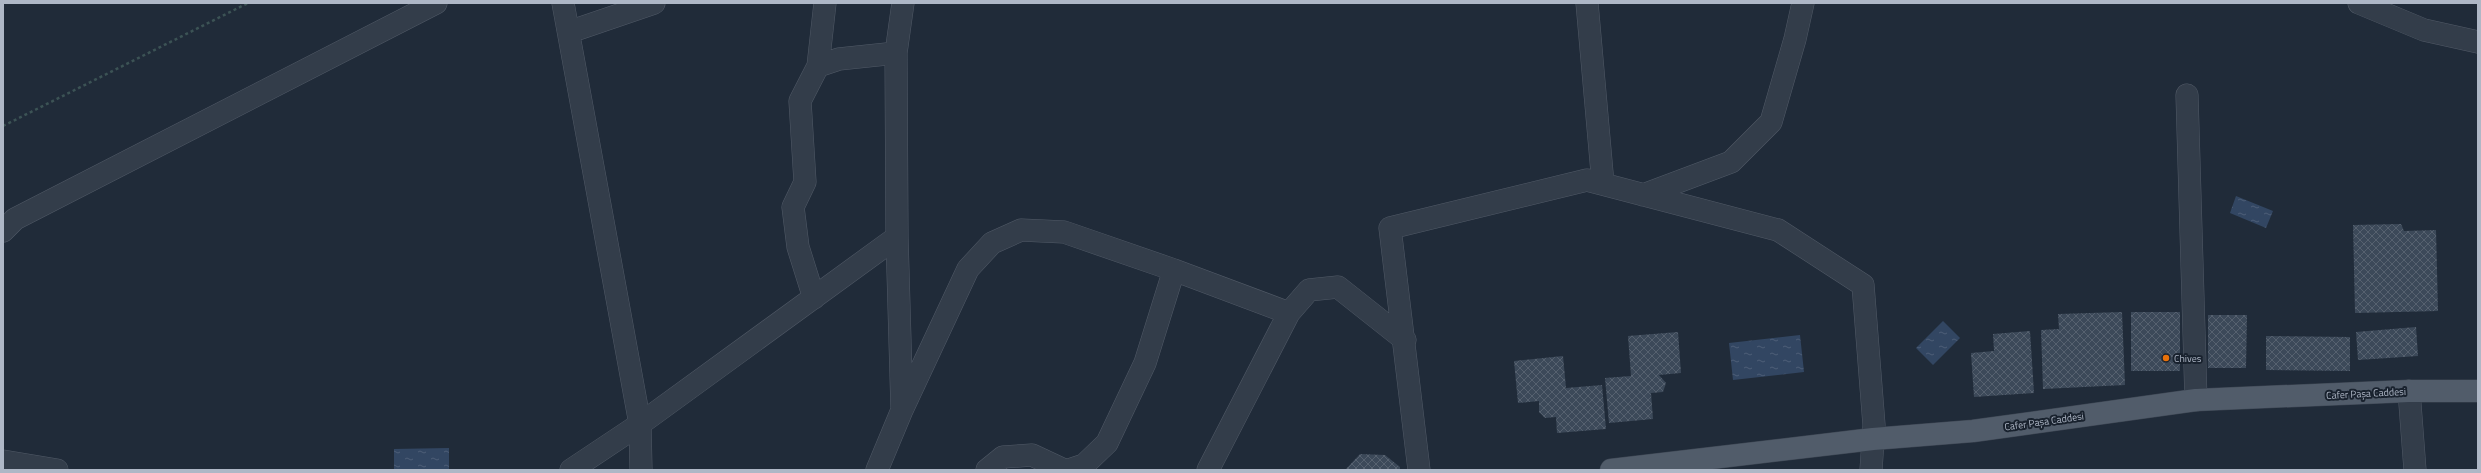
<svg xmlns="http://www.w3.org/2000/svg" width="2481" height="473" viewBox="0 0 2481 473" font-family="'Titillium Web',sans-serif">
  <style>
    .water { fill: url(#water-ripples) }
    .building { fill: url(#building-cross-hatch) }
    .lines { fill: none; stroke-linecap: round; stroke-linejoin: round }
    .minor-casing { stroke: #515a67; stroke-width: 23 }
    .major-casing { stroke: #3d4653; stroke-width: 23 }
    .path { stroke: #3c5355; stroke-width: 2.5; stroke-dasharray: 3 3; stroke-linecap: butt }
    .minor { stroke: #333d4a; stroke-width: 22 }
    .major { stroke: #515c6a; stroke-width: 22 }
    .food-dot { fill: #e8710a; stroke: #19222e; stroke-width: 1.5 }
    .labels { text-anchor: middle; stroke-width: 4; stroke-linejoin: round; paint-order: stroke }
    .poi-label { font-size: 10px; fill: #aeb7c6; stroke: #19222e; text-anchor: start }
    .street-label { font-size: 10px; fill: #aeb7c6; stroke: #19222e }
  </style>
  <defs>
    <pattern id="water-ripples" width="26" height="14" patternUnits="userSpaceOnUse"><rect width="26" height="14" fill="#324662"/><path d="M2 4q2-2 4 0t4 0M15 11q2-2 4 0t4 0" fill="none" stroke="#4d5e77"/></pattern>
    <pattern id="building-cross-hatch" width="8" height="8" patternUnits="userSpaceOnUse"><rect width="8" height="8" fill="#3c4959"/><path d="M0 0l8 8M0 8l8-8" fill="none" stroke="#56616f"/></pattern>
  </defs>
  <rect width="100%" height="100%" fill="#202b39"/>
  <!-- water -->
  <path class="water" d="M2236 196 2273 211 2266 228 2230 213Z
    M1943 321 1960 338 1933 365 1916 348Z
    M1800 335 1804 372 1733 380 1729 343Z
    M449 448V470H394V449Z"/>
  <!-- building -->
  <path class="building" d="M2401 224 2404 231 2436 230 2438 311 2355 313 2353 225Z
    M2122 312 2125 385 2043 389 2041 330 2059 329 2058 314Z
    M2131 312H2180V371H2131Z
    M2208 315H2247L2246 368H2208Z
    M2416 327 2418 356 2358 360 2356 332Z
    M2030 331 2034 393 1974 397 1971 353 1994 351 1993 334Z
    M1678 332 1681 373 1659 375 1666 383 1663 392 1651 393 1653 419 1609 423 1605 378 1631 376 1628 336Z
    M2266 336 2350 337V371L2266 370Z
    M1563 356 1566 388 1602 385 1606 429 1557 433 1556 417 1545 418 1539 412V401L1518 403 1514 361Z
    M1360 454 1385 455 1400 467V470H1345Z"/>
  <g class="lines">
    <defs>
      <path id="minor" d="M563 3 640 424 641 470
        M1587 3 1603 184
        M2359 3 2424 30 2478 42
        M569 32 654 3
        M818 66 839 59 896 53
        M2187 95 2196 400
        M1643 195 1731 162 1771 122 1795 39 1803 3
        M3 231 15 219 436 3
        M897 237 896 53 903 3
        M814 298 798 247 793 207 805 182 800 101 818 66 825 3
        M2409 391 2415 470
        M3 461 57 470
        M571 470 640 424 897 237 902 410
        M877 470 902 410 968 269 992 243 1021 230 1064 232 1174 270 1289 313
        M987 470 1003 457 1032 455 1064 470
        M1069 470 1084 465 1107 443 1145 363 1174 270
        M1208 470 1289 313 1309 290 1338 287 1405 340
        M1419 470 1390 228 1587 180 1778 230 1863 285 1874 425 1871 470"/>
      <path id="major" d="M1611 470 1873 439 1973 431 2196 400 2409 391H2478"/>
    </defs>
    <!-- minor casing -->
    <use href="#minor" class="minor-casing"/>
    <!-- major casing -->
    <use href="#major" class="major-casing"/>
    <!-- path -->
    <path class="path" d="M3 126 248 3"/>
    <!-- minor -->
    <use href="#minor" class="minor"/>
    <!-- major -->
    <use href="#major" class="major"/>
  </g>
  <!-- markers -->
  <circle class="food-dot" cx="2166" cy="358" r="4"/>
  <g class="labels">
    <!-- poi labels -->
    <g class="poi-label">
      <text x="2174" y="362">Chives</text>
    </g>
    <!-- street labels -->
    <g class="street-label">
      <text transform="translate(2366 393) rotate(-3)" y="4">Cafer Paşa Caddesi</text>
      <text transform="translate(2044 421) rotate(-8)" y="4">Cafer Paşa Caddesi</text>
    </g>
  </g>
  <!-- border -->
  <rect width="2481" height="473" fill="none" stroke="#aeb7c6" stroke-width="8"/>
</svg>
